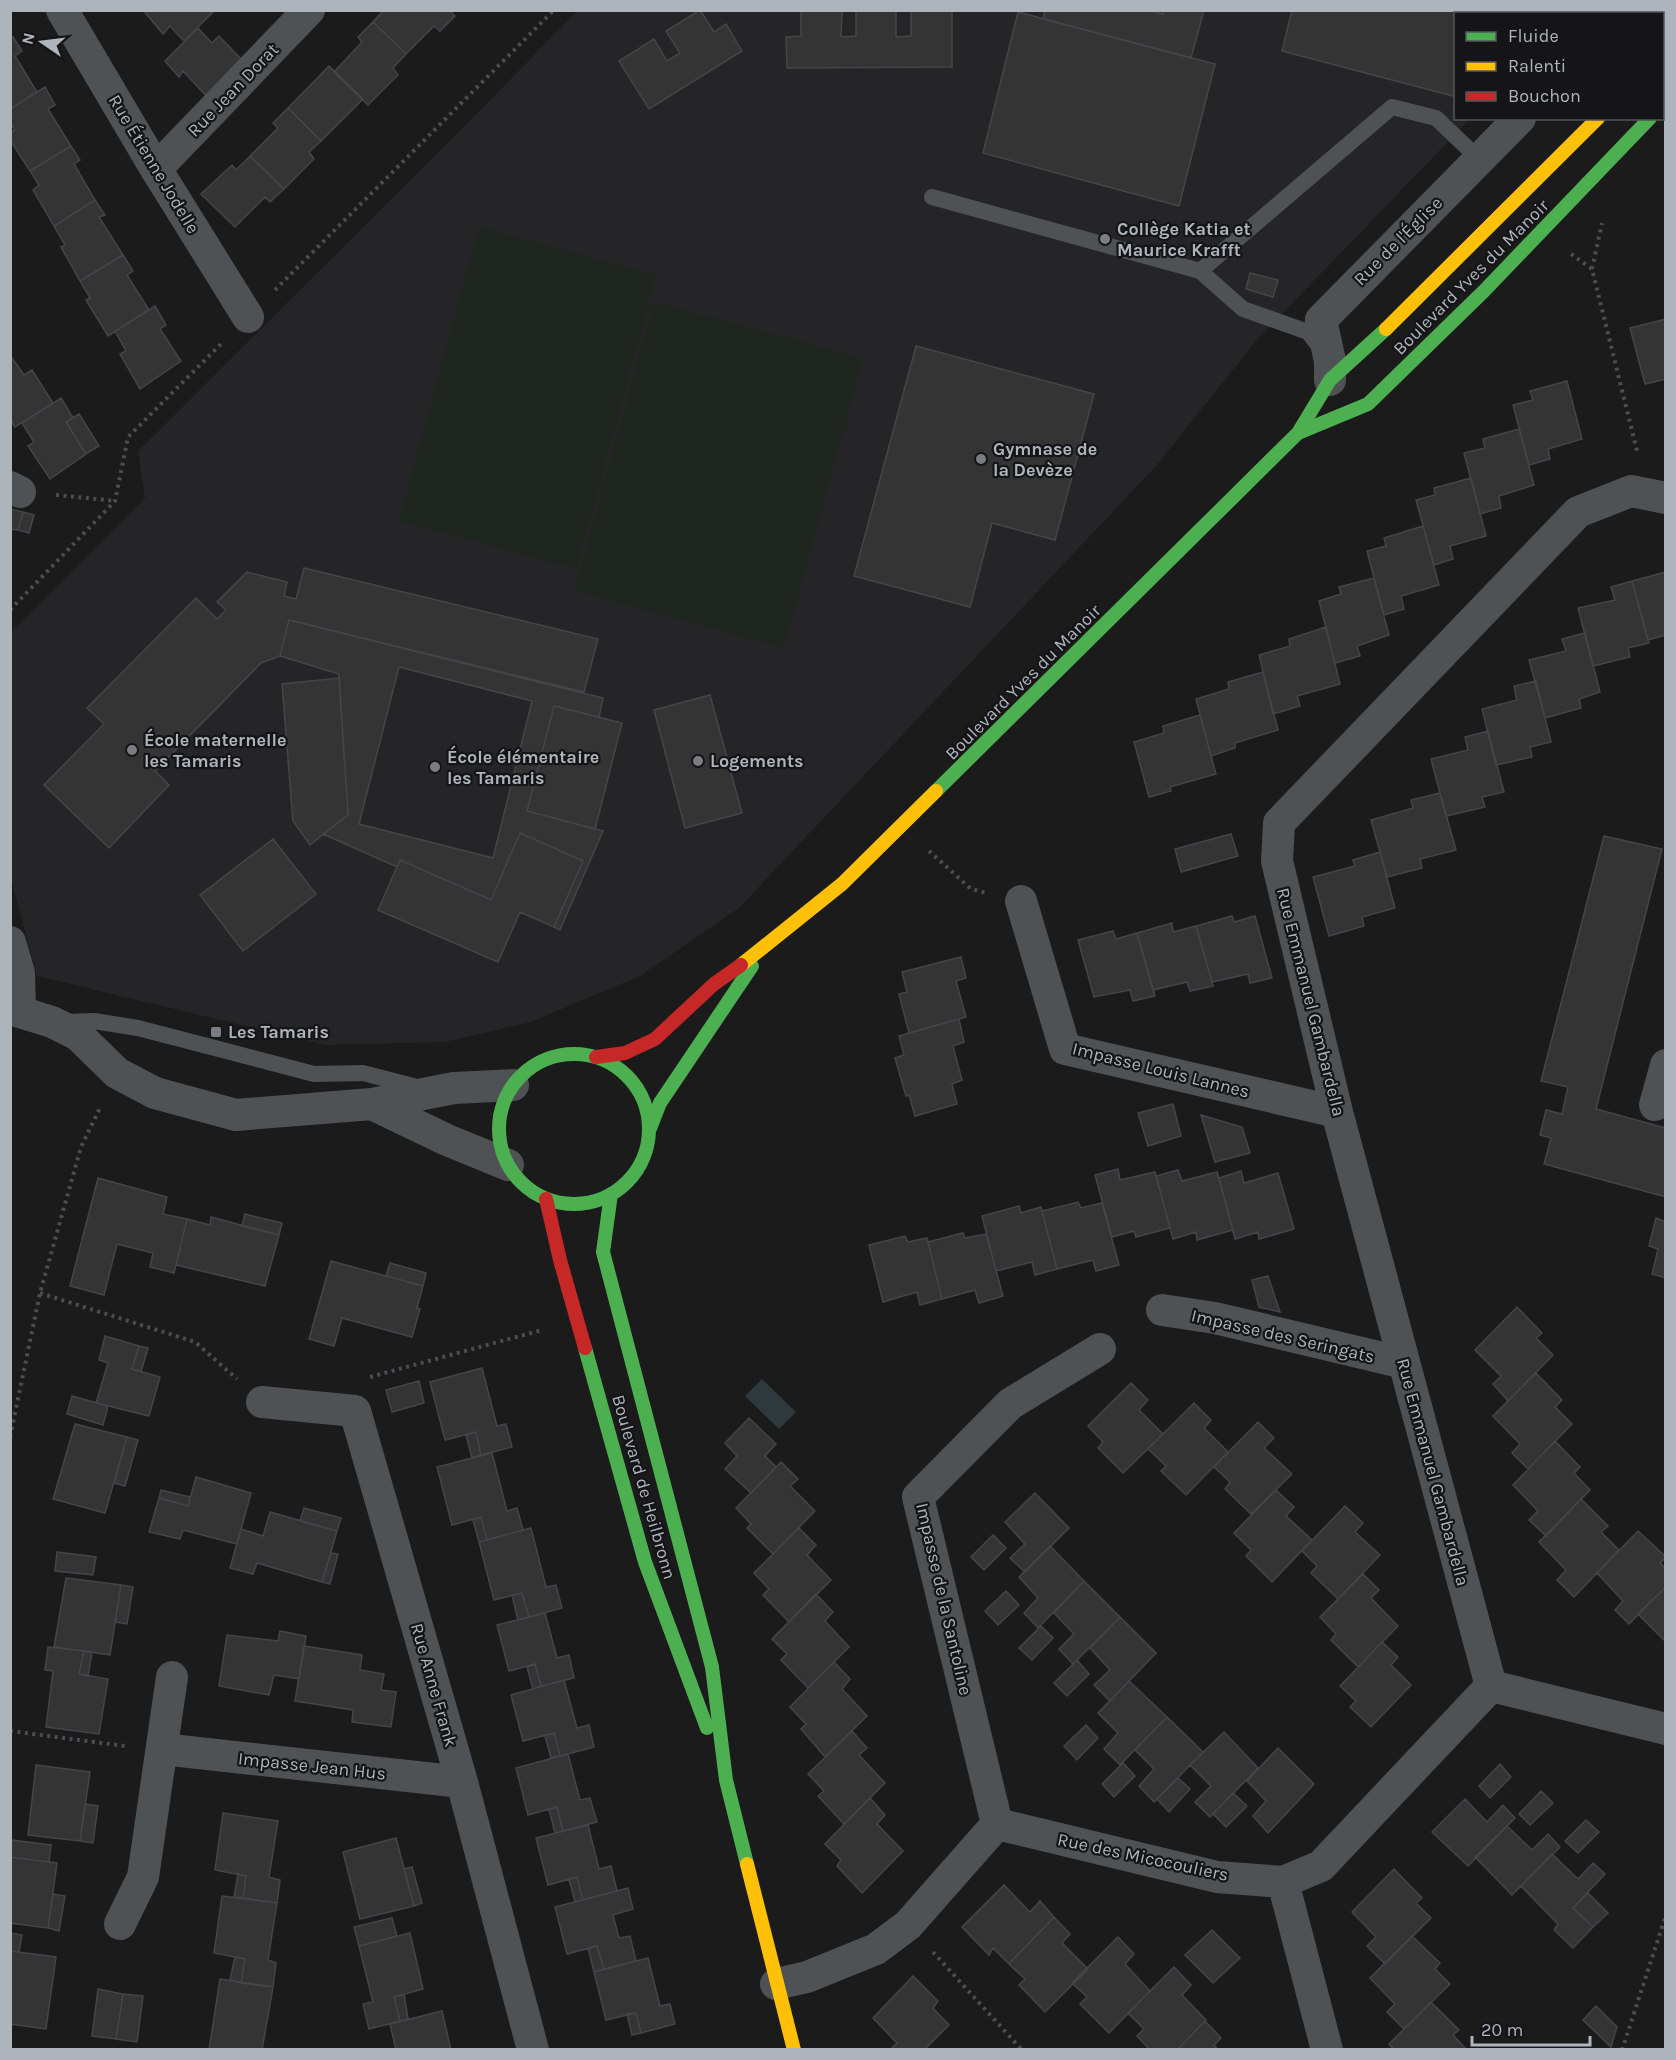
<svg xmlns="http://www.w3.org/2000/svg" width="1676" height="2060" viewBox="0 0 1676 2060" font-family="Karla,sans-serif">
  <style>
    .built { fill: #252528 }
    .green { fill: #1f261f }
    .water { fill: #2e393e }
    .building { fill: #343435; stroke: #434647; stroke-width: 1.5; fill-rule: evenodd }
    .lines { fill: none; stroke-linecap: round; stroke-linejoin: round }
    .path { stroke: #4b4d4f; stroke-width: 4; stroke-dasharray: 3 4.5; stroke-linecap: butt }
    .lane { stroke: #4f5254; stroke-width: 16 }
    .street { stroke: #4f5254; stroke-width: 32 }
    .fast { stroke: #4caf50; stroke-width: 14 }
    .slow { stroke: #ffc107; stroke-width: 14 }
    .jam { stroke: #c62828; stroke-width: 14 }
    .poi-dot { fill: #7a7e84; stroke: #151518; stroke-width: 2 }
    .labels { text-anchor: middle; stroke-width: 4.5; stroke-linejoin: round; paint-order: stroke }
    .street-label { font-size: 18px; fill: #adb4bc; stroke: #151518 }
    .poi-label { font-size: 18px; font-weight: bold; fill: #adb4bc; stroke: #151518; text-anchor: start }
  </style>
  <rect width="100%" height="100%" fill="#1b1b1b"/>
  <!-- built -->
  <path class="built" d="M577 11H1574L1571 14H1456V118L1470 119 1256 341 1157 465 739 908 640 976 531 1022 445 1042 325 1045 37 976 11 879 10 633 145 498 138 451 455 136Z"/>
  <!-- green -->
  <path class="green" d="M479 227 656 275 576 569 399 521Z
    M654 302 863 358 784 648 575 591Z"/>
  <!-- water -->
  <path class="water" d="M762 1379 796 1412 779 1429 745 1396Z"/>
  <!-- building -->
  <path class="building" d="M143 10H215L184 41 170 26 163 34Z
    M384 10H449L455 16 440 31 434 26 406 54 373 22Z
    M700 10 714 32 726 24 742 51 649 109 619 61 654 39 667 61 680 53 666 31Z
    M856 10H896V37L911 36V10H952V67L787 68 786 37 801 36V11H842L841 37 856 36Z
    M1045 10H1147L1163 14 1164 10H1204L1191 58 1043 19Z
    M1292 10H1475L1474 14H1456V87L1453 96 1282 51Z
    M1018 12 1215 64 1179 206 983 153Z
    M373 22 406 54 393 68 398 75 368 105 334 72 362 42 358 37Z
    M198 28 212 43 219 36 246 64 210 100 183 71 179 77 165 61Z
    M13 37 22 51 15 56 37 92 10 109V38Z
    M329 66 363 99 321 141 288 108Z
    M45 87 55 105 48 109 71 146 30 171 10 140V133L15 130 10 122V109Z
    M288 108 321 141 309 152 314 159 284 189 250 156 278 128 273 123Z
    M71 146 80 160 74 164 95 200 54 226 33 190 39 185 30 171Z
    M250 156 284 189 270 202 265 197 235 227 201 194 232 165 236 170Z
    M95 200 105 215 99 217 123 255 80 281 61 247 65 245 54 226Z
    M123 255 133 271 127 275 149 310 108 336 86 300 90 298 80 281Z
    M1250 273 1278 280 1273 297 1246 289Z
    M155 306 166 325 160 329 181 361 140 389 120 354 126 351 115 331Z
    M1666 319V379L1645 384 1630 328Z
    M916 346 1094 394 1055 540 992 523 970 607 854 576Z
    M12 358 24 375 32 370 53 403 15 427 10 419V359Z
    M1567 381 1582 439 1548 449 1550 459 1529 465 1513 405 1533 400 1530 391Z
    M61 398 73 418 66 422 86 454 50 479 28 446 34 442 22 423Z
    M79 414 99 446 86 454 66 422Z
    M1519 429 1534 485 1499 496 1501 508 1480 514 1464 453 1485 448 1483 439Z
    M1471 478 1486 536 1450 546 1453 559 1434 565 1416 500 1435 495 1434 488Z
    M10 509 23 512 18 530 10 529Z
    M23 512 34 515 29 533 18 530Z
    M1423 526 1439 585 1401 596 1404 609 1384 615 1367 551 1386 546 1384 538Z
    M304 568 598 639 584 692 289 620 280 656 261 663 155 771 169 785 109 848 44 785 104 724 87 708 196 598 217 619 226 610 217 602 247 572 287 582 284 596 296 599Z
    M1666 572V635L1648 640 1632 581Z
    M1374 578 1389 635 1357 646 1360 656 1335 663 1319 601 1341 594 1339 587Z
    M1632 581 1649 643 1628 648 1630 657 1593 666 1578 608 1615 600 1611 587Z
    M289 620 603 698 599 717 554 706 527 811 603 831 560 930 554 927 583 861 520 833 491 900 400 860 397 867 323 834 348 815 339 674 280 656ZM399 667 532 701 493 858 359 824Z
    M1326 627 1340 684 1297 696 1300 706 1273 714 1259 655 1290 646 1289 639Z
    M1585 633 1600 692 1579 699 1581 708 1545 718 1529 660 1566 651 1562 639Z
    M1263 672 1278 730 1235 743V748L1211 756 1196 699 1229 689 1228 682Z
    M339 678 348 815 310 845 293 821 282 684Z
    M1536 681 1551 742 1530 747 1532 757 1496 765 1482 709 1517 700 1514 686Z
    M710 695 742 813 685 828 654 710Z
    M554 706 622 723 595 829 527 811Z
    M1200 715 1216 774 1170 787 1171 791 1149 797 1134 742 1164 733 1163 726Z
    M1488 731 1504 792 1482 797 1485 807 1446 816 1431 759 1468 750 1465 737Z
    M1440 793 1456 850 1420 859 1422 868 1387 877 1371 820 1413 808 1411 800Z
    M520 833 583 861 554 927 520 912 498 962 378 910 400 860 491 900Z
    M1231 834 1238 856 1181 872 1175 849Z
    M1604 836 1662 849 1596 1109 1666 1128V1197L1544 1164 1551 1138 1540 1135 1546 1110 1562 1114 1568 1087 1541 1081Z
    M273 839 316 894 243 951 200 895Z
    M1380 852 1395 908 1362 917 1364 926 1329 936 1313 877 1355 866 1353 860Z
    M1232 916 1234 922 1255 916 1272 978 1250 983 1248 974 1212 982 1196 926Z
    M1172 923 1173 932 1196 926 1213 986 1190 991 1187 982 1153 990 1137 933Z
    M1113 931 1116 939 1137 933 1155 996 1133 1001 1130 990 1094 997 1078 940Z
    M961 957 966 978 956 981 966 1017 909 1033 899 994 907 992 902 972Z
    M959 1019 964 1042 953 1046 962 1080 952 1084 957 1104 915 1116 909 1095 906 1096 895 1058 904 1055 899 1036Z
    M1173 1104 1181 1136 1148 1146 1138 1113Z
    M1201 1115 1242 1127 1250 1153 1215 1162Z
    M1118 1169 1120 1180 1155 1172 1170 1228 1136 1237 1134 1231 1112 1237 1095 1175Z
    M1178 1170 1182 1181 1217 1172 1233 1230 1197 1240 1196 1232 1173 1239 1156 1176Z
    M1241 1171 1244 1183 1278 1173 1294 1229 1259 1239 1258 1232 1235 1239 1219 1178Z
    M98 1178 167 1197 163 1214 187 1219 174 1273 150 1267 153 1253 117 1244 104 1295 70 1286Z
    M1078 1202 1081 1208 1102 1203 1119 1265 1096 1271 1093 1260 1057 1269 1042 1211Z
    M1019 1206 1021 1213 1041 1207 1057 1269 1035 1275 1032 1262 996 1271 982 1216Z
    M245 1214 282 1223 279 1235 242 1226Z
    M211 1217 279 1235 265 1286 176 1265 187 1219 210 1225Z
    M1656 1218 1666 1222V1278L1652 1274 1658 1249 1649 1246Z
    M963 1233 965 1238 986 1234 1003 1296 979 1303 975 1290 942 1299 928 1242Z
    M905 1236 908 1242 927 1238 942 1299 920 1305 917 1292 883 1302 869 1245Z
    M331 1261 423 1286 417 1308 420 1309 412 1337 342 1318 334 1346 309 1339Z
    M390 1263 426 1273 423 1286 386 1276Z
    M1268 1276 1280 1312 1259 1307 1252 1280Z
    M1517 1307 1542 1333 1536 1338 1553 1355 1508 1401 1493 1384 1501 1376 1475 1350Z
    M105 1336 139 1346 132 1369 160 1377 149 1416 96 1403 108 1363 99 1360Z
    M139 1346 148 1348 141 1372 132 1369Z
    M482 1368 497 1426 506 1424 512 1447 481 1455 476 1432 445 1440 430 1382Z
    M1536 1373 1562 1400 1555 1407 1572 1424 1528 1469 1512 1453 1520 1444 1493 1416Z
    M419 1381 424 1403 392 1412 386 1390Z
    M1131 1383 1148 1400 1139 1410 1163 1434 1123 1473 1098 1448 1103 1442 1088 1426Z
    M72 1396 108 1406 103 1425 67 1414Z
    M1194 1403 1211 1420 1204 1428 1228 1452 1186 1495 1161 1471 1166 1466 1148 1449Z
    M749 1418 776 1444 765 1456 776 1467 751 1493 725 1469 737 1456 725 1443Z
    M1258 1422 1274 1438 1264 1448 1292 1474 1251 1514 1225 1489 1230 1482 1214 1467Z
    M75 1424 127 1437 105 1513 53 1499Z
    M476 1432 481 1455 472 1458 466 1435Z
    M127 1437 138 1440 125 1486 114 1483Z
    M1555 1441 1580 1467 1574 1473 1590 1490 1546 1536 1529 1520 1538 1511 1513 1485Z
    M492 1453 507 1511 517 1508 523 1530 487 1540 481 1517 452 1525 437 1467Z
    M781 1462 798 1479 790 1486 815 1511 773 1554 747 1528 751 1524 736 1508Z
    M196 1477 251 1493 237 1544 183 1530 180 1539 149 1532 159 1498 188 1506Z
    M161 1490 190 1497 188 1506 159 1498Z
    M1276 1490 1294 1507 1286 1516 1312 1540 1272 1582 1246 1556 1251 1550 1234 1533Z
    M1035 1493 1069 1528 1025 1572 1010 1558 1025 1544 1005 1522Z
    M1581 1499 1608 1526 1601 1532 1619 1550 1574 1597 1557 1580 1566 1570 1539 1542Z
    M1345 1506 1363 1523 1355 1532 1380 1555 1338 1599 1311 1573 1317 1566 1302 1551Z
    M304 1508 341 1518 337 1531 300 1521Z
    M270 1512 337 1531 322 1582 257 1563 253 1574 230 1568 241 1529 263 1536Z
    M481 1517 487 1540 479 1542 473 1520Z
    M531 1528 546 1587 556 1585 562 1608 529 1617 522 1593 494 1600 479 1542Z
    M799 1528 816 1545 807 1555 831 1580 789 1622 763 1595 769 1589 754 1573Z
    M1638 1531 1666 1557 1660 1563 1666 1569V1587L1629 1624 1615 1610 1623 1601 1597 1573Z
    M993 1535 1006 1548 984 1570 971 1557Z
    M1050 1546 1084 1581 1038 1628 1024 1613 1038 1598 1019 1577Z
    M57 1552 96 1557 93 1575 55 1571Z
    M331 1553 338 1554 330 1584 322 1582Z
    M1363 1574 1379 1590 1371 1598 1398 1626 1358 1667 1331 1640 1336 1634 1320 1617Z
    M66 1578 121 1585 110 1655 54 1647Z
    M1084 1581 1120 1617 1073 1664 1059 1649 1074 1634 1054 1613Z
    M121 1585 133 1587 127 1624 115 1622Z
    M1666 1587V1642L1638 1614Z
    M1006 1591 1019 1605 998 1625 985 1611Z
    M522 1593 529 1617 518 1620 512 1595Z
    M816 1594 833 1612 825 1621 849 1647 808 1688 781 1660 787 1654 772 1639Z
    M545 1613 557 1658 569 1655 574 1678 541 1686 535 1664 509 1671 497 1625Z
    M1120 1617 1156 1653 1110 1701 1094 1685 1110 1670 1090 1648Z
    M1041 1626 1053 1638 1032 1660 1019 1648Z
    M280 1631 306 1636 299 1679 274 1675 269 1695 219 1686 227 1635 278 1641Z
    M1382 1642 1398 1657 1391 1665 1411 1685 1371 1727 1350 1707 1356 1701 1340 1686Z
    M304 1646 362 1655 360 1670 384 1674 381 1690 396 1692 391 1727 352 1722 353 1710 295 1701Z
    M48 1647 84 1651 79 1674 108 1679 99 1734 46 1727 53 1671 45 1670Z
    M84 1651 92 1652 88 1676 79 1674Z
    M1077 1660 1089 1674 1067 1696 1054 1683Z
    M834 1662 850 1679 842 1689 867 1716 825 1757 801 1729 806 1724 790 1707Z
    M535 1664 541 1686 533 1689 527 1667Z
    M564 1680 577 1728 589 1725 594 1747 560 1756 554 1733 523 1741 511 1695Z
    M1129 1681 1167 1717 1120 1765 1104 1749 1118 1733 1098 1713Z
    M1167 1717 1203 1752 1154 1802 1139 1786 1154 1769 1135 1750Z
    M1086 1725 1098 1738 1077 1760 1064 1746Z
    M852 1731 867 1748 859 1755 885 1783 844 1824 818 1796 824 1791 808 1774Z
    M1224 1732 1258 1768 1210 1817 1195 1802 1211 1786 1190 1765Z
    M554 1733 560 1756 551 1758 545 1736Z
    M1278 1748 1314 1784 1268 1833 1253 1816 1266 1801 1247 1781Z
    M568 1754 580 1800 590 1798 597 1822 563 1831 557 1807 528 1815 516 1768Z
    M1123 1763 1135 1776 1114 1797 1102 1784Z
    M1500 1764 1511 1777 1490 1798 1479 1786Z
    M36 1765 90 1772 80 1841 28 1835Z
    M1178 1778 1190 1789 1169 1812 1157 1799Z
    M1541 1791 1553 1803 1530 1825 1519 1814Z
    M1233 1793 1247 1806 1226 1827 1213 1814Z
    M870 1798 885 1815 877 1824 903 1851 862 1893 837 1866 841 1860 825 1844Z
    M1465 1799 1487 1822 1503 1805 1515 1818 1468 1866 1432 1832Z
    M85 1804 98 1806 93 1843 80 1841Z
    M557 1807 563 1831 555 1833 549 1809Z
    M223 1813 278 1821 269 1877 280 1880 277 1903 243 1898 246 1876 215 1870Z
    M1586 1820 1599 1832 1578 1853 1565 1841Z
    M588 1825 599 1869 611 1866 617 1891 583 1900 577 1877 548 1885 536 1838Z
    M1507 1826 1532 1850 1548 1834 1560 1847 1512 1895 1475 1857Z
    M396 1838 414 1906 360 1919 343 1852Z
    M12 1840 51 1845 49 1862 10 1857Z
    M1552 1854 1578 1879 1593 1863 1605 1874 1573 1908 1593 1927 1573 1948 1554 1930 1558 1924 1521 1886Z
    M10 1857 57 1863 48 1928 10 1923Z
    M412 1867 422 1903 414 1906 404 1869Z
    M1394 1869 1422 1898 1416 1903 1431 1918 1385 1964 1367 1946 1376 1937 1352 1912Z
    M238 1874 246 1876 243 1898 234 1897Z
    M577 1877 583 1900 575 1902 569 1879Z
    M1004 1885 1030 1912 1040 1901 1054 1917 1009 1964 993 1948 989 1955 962 1927Z
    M628 1888 633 1909 613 1915 619 1938 630 1936 636 1961 604 1969 597 1946 567 1954 555 1907Z
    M1588 1893 1608 1913 1593 1927 1573 1908Z
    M53 1894 65 1896 59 1931 48 1928Z
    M222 1896 277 1903 268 1960 276 1963 273 1987 241 1983 245 1959 214 1953Z
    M1054 1917 1070 1934 1062 1943 1088 1969 1045 2012 1019 1985 1025 1979 1009 1964Z
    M392 1918 397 1936 359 1946 354 1927Z
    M1212 1930 1240 1958 1213 1983 1185 1955Z
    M10 1933 22 1935 19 1952 10 1951Z
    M410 1933 423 1989 394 1997 400 2021 369 2029 363 2004 373 2002 359 1946Z
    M1412 1936 1440 1963 1435 1969 1450 1984 1404 2029 1387 2012 1395 2004 1370 1978Z
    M1118 1937 1134 1954 1125 1964 1150 1991 1109 2033 1080 2004 1087 1997 1072 1983Z
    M597 1946 604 1969 594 1972 588 1948Z
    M10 1951 56 1957 46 2029 10 2024Z
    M235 1957 245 1959 241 1983 230 1980Z
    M648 1958 660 2006 670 2004 675 2024 641 2033 636 2013 606 2020 594 1972Z
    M1174 1967 1191 1985 1182 1995 1206 2020 1177 2050H1150L1137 2036 1144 2029 1128 2013Z
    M913 1976 938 2001 933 2008 949 2025 924 2050H890L897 2043 873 2018Z
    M220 1979 273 1987 262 2050H209Z
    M98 1989 123 1994 116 2039 92 2036Z
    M123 1994 143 1996 137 2042 116 2039Z
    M404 1994 408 2019 400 2021 394 1997Z
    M1431 2002 1459 2030 1453 2035 1467 2050H1394L1389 2044Z
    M1596 2006 1617 2027 1611 2047 1583 2020Z
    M442 2011 451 2050H396L390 2024Z
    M636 2013 641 2033 632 2035 627 2014Z
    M1205 2021 1221 2038 1214 2045 1218 2050H1177Z"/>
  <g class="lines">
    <!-- path -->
    <path class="path" d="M1571 254 1592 269 1638 455
      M1592 269 1602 223
      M275 290 554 10
      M56 495 115 501
      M10 610 115 501 128 437 223 342
      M929 851 971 889 987 893
      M40 1293 195 1342 237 1379
      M370 1377 542 1330
      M10 1437 40 1293 81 1147 101 1106
      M10 1731 125 1746
      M933 1952 1022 2050
      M1622 2050 1666 1915"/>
    <!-- lane -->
    <path class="lane" d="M932 197 1200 271 1243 309 1308 332 1321 349
      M1200 271 1392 107 1436 118 1479 159
      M65 1022 94 1021 138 1028 314 1074 363 1073 421 1088"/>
    <!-- street -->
    <path class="street" d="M62 10 156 169 248 317
      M1622 14 1624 10
      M156 169 309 10
      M1330 380V361L1321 320 1520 118
      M10 487 20 492
      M1021 901 1065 1049 1337 1112
      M10 942 19 973 20 1012
      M10 1009 52 1022 78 1035 117 1073 155 1093 236 1115 372 1104 454 1088 513 1085
      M372 1104 447 1140 508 1165
      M1655 1105 1666 1065
      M1162 1310 1215 1318 1404 1363
      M262 1402 355 1411 462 1782 533 2050
      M1491 1686 1337 1112 1277 861 1279 823 1578 512 1631 491 1666 498
      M162 1749 462 1782
      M997 1824 918 1497 1010 1404 1100 1349
      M1283 1882 1327 2050
      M120 1924 143 1877 172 1677
      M776 1984 807 1977 876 1949 908 1925 997 1824 1217 1877 1283 1882 1321 1866 1491 1686 1666 1729"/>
    <!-- fast -->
    <path class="fast" d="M1662 55 1666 52
      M1298 433 1368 404 1484 291 1650 118
      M936 791 1298 433 1330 380 1386 329
      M499 1129a75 75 0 1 1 150 0a75 75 0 1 1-150 0Z
      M649 1131 660 1103 752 966
      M611 1194 603 1252 712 1667 726 1780 747 1864
      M585 1348 645 1562 707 1728"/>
    <!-- slow -->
    <path class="slow" d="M1386 329 1598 118
      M741 965 842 884 936 791
      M747 1864 794 2050"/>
    <!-- jam -->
    <path class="jam" d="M596 1057 625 1053 655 1039 714 984 741 965
      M546 1199 560 1260 585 1348"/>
  </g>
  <!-- markers -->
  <g class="poi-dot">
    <circle cx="1105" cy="239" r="6"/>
    <circle cx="981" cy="459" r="6"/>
    <circle cx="132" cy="750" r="6"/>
    <circle cx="698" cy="761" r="6"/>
    <circle cx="435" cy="767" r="6"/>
    <rect x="210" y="1026" width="12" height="12" rx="3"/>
  </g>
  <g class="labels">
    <!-- street labels -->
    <g class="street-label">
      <text transform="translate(233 90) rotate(-46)" y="6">Rue Jean Dorat</text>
      <text transform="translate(154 164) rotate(59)" y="6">Rue Étienne Jodelle</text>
      <text transform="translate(1398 241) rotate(-45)" y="6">Rue de l'Église</text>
      <text transform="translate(1471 277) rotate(-45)" y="6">Boulevard Yves du Manoir</text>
      <text transform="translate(1023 682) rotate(-45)" y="6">Boulevard Yves du Manoir</text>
      <text transform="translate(1311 1002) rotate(76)" y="6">Rue Emmanuel Gambardella</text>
      <text transform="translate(1161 1070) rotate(14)" y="6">Impasse Louis Lannes</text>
      <text transform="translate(1283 1336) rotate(13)" y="6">Impasse des Seringats</text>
      <text transform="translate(1433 1472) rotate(75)" y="6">Rue Emmanuel Gambardella</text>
      <text transform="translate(644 1487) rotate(74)" y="6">Boulevard de Heilbronn</text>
      <text transform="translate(944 1599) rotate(77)" y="6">Impasse de la Santoline</text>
      <text transform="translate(434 1685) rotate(74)" y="6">Rue Anne Frank</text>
      <text transform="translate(312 1766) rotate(6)" y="6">Impasse Jean Hus</text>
      <text transform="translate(1143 1857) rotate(12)" y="6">Rue des Micocouliers</text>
    </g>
    <!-- poi labels -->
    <g class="poi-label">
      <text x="1117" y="235">Collège Katia et<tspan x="1117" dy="21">Maurice Krafft</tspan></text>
      <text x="993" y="455">Gymnase de<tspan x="993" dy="21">la Devèze</tspan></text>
      <text x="144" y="746">École maternelle<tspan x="144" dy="21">les Tamaris</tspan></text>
      <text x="447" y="763">École élémentaire<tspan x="447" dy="21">les Tamaris</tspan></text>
      <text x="710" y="767">Logements</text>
      <text x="228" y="1038">Les Tamaris</text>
    </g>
  </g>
  <!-- border -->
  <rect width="1676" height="2060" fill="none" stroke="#adb4bc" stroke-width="24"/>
  <!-- legend -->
  <rect x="1454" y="12" width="210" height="108" fill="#151518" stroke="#52555a" stroke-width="1.5"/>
  <rect x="1466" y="32" width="30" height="9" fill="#4caf50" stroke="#52555a" stroke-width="1.5"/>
  <text x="1508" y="42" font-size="18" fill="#adb4bc">Fluide</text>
  <rect x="1466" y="62" width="30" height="9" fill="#ffc107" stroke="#52555a" stroke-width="1.5"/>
  <text x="1508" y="72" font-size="18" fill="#adb4bc">Ralenti</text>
  <rect x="1466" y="92" width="30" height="9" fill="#c62828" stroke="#52555a" stroke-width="1.5"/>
  <text x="1508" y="102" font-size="18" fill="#adb4bc">Bouchon</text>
  <!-- north arrow -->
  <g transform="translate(42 42) rotate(284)" stroke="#151518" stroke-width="4.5" paint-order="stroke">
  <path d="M0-4.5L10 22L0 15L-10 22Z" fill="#adb4bc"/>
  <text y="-9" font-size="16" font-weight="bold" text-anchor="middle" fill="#adb4bc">N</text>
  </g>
  <!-- scale -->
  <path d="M1472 2036v9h118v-9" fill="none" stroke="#adb4bc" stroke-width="3"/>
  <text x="1481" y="2036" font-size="18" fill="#adb4bc" stroke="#151518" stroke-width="4.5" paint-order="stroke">20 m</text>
</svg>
